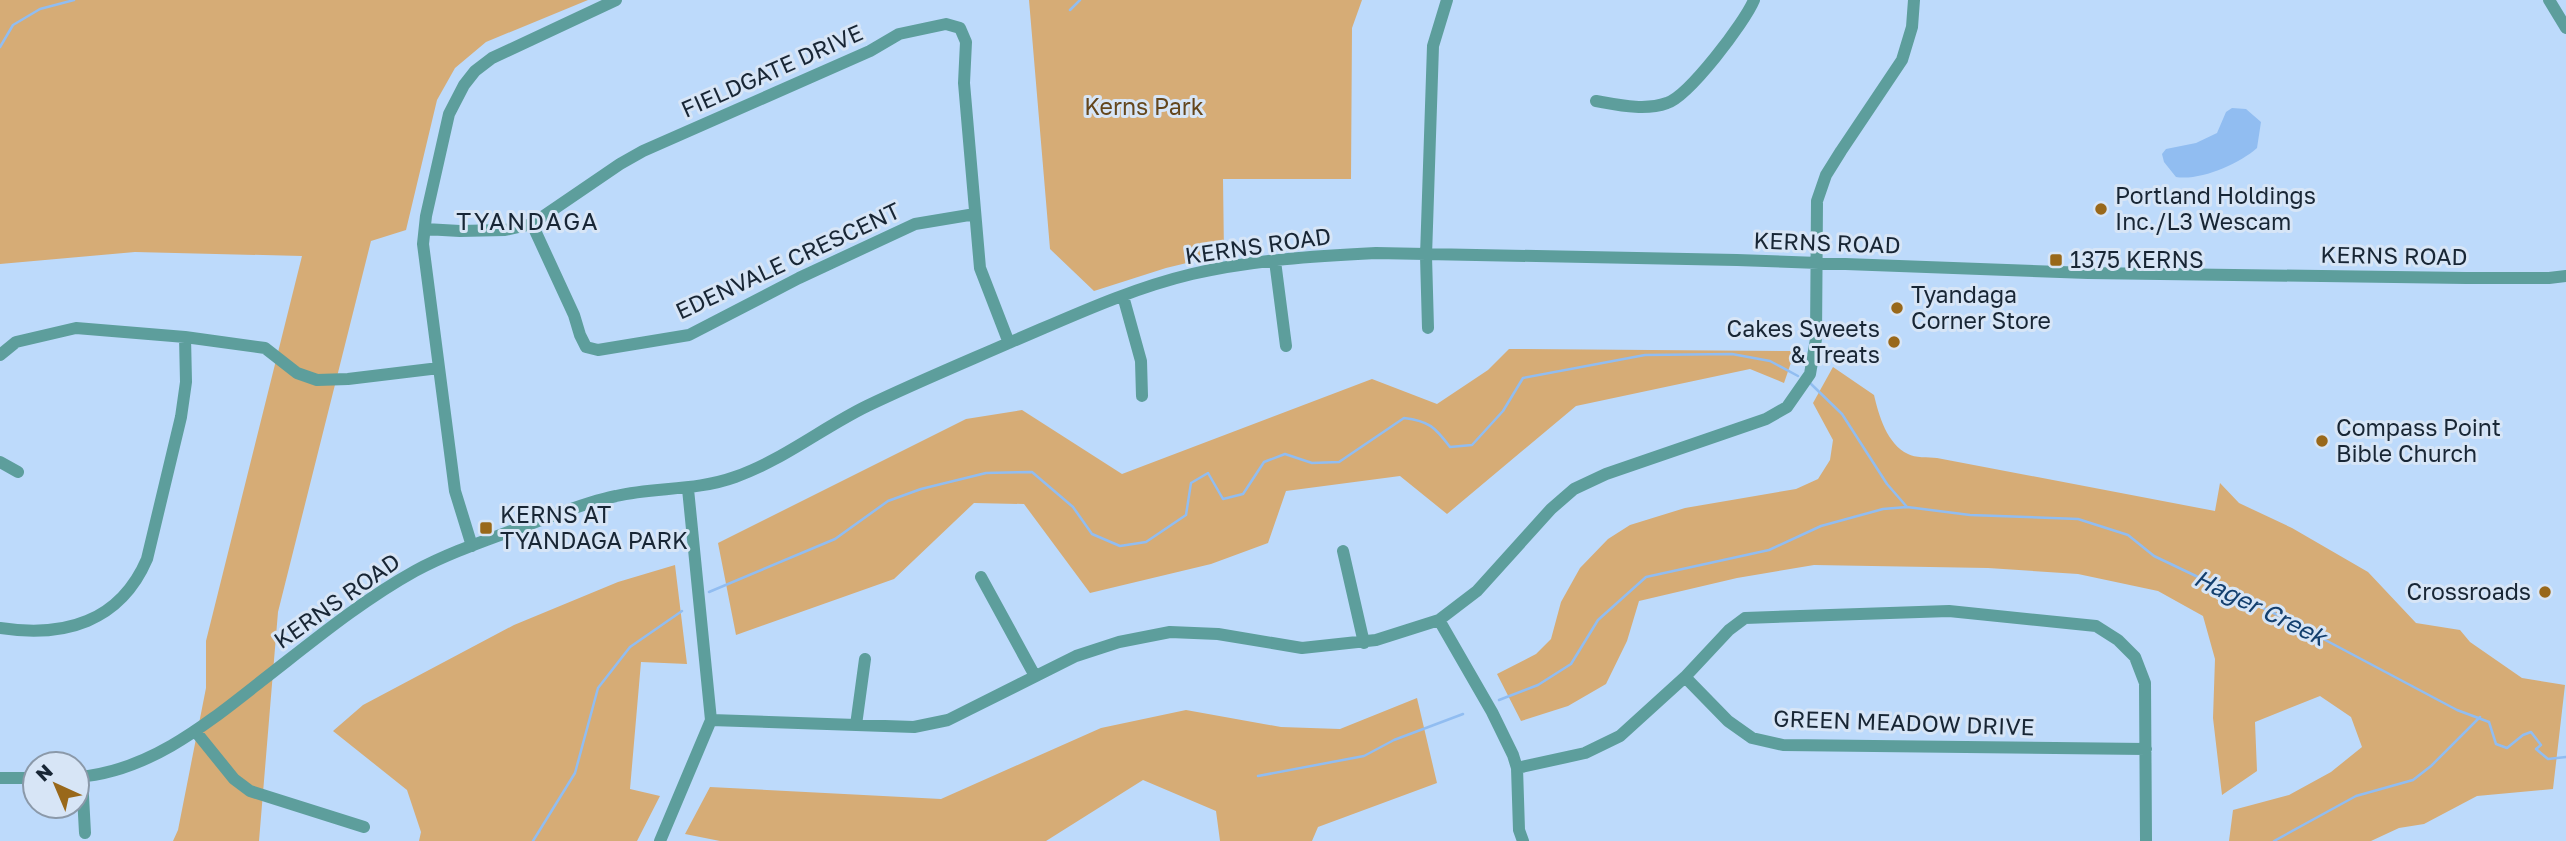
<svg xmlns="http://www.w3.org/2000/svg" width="2566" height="841" viewBox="0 0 2566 841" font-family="'Golos Text',sans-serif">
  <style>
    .green { fill: #d6ac76 }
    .water { fill: #91bdf1 }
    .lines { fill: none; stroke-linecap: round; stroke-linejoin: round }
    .stream { stroke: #91bdf1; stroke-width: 2.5 }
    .minor { stroke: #5d9e9c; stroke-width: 12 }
    .poi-dot { fill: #99681a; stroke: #d7e5f6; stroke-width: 2.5 }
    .labels { text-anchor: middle; stroke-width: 6; stroke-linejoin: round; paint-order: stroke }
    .street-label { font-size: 23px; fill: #182635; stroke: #d7e5f6 }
    .park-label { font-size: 23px; fill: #64461c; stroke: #d7e5f6 }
    .poi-label { font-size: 23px; fill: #182635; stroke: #d7e5f6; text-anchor: start }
    .neighbourhood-label { font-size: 24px; letter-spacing: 2px; fill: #182635; stroke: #d7e5f6 }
    .water-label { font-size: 24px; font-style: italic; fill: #133f6e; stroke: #d7e5f6 }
  </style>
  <rect width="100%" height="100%" fill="#bddafb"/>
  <!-- green -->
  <path class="green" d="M0 0H588L486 42 455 68 437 100 406 230 371 241 278 612 259 841H173L178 830 206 688V641L302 256 135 252 0 264Z
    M1029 0H1362L1352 28 1351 179H1223L1224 254 1166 268 1094 291 1050 249Z
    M1509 349 1795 351 1784 383 1750 369 1576 406 1447 514 1400 476 1286 491 1268 543 1211 564 1090 593 1024 504 974 503 894 579 736 635 718 543 966 419 1022 410 1122 474 1372 379 1437 404 1488 370Z
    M1833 367 1874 395C1879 416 1887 444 1908 454 1915 458 1928 457 1937 458L2215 511 2220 483 2239 503 2292 528 2368 572 2416 623 2460 630 2470 642 2522 678 2565 685 2553 789 2477 796 2424 824 2399 828 2371 841H2229L2233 810 2289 795 2331 772 2362 747 2351 717 2320 696 2255 722 2257 771 2222 795 2213 718 2215 659 2203 616 2158 591 2078 574 1988 568 1814 565 1737 578 1639 601 1627 641 1606 684 1568 706 1521 721 1497 674 1536 654 1551 639 1561 602 1580 568 1608 539 1630 525 1685 508 1796 489 1818 479 1830 460 1833 440 1813 403Z
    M675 565 687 664 641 662 630 789 660 796 637 841H419L421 832 407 790 333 731 363 705 514 625 618 582Z
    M1417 698 1437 783 1318 827 1312 841H1220L1216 811 1143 780 1046 841H720L685 834 710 787 941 799 1101 728 1186 710 1281 727 1340 729Z"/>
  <!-- water -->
  <path class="water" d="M2232 108 2246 109 2261 122 2257 148C2239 164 2200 181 2176 177L2164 162 2162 154 2166 149 2196 143 2217 133 2226 112Z"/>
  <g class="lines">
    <!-- stream -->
    <path class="stream" d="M1070 10 1080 0
      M0 47 13 25 40 9 74 0
      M1810 383 1842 414 1887 484 1907 507
      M709 592 835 539 888 501 921 489 986 473 1032 472 1073 507 1092 534 1120 546 1146 542 1186 515 1191 483 1208 473 1223 499 1243 494 1264 462 1285 454 1312 463 1339 462 1404 418C1429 421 1435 427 1450 447L1472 445 1503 411 1523 378 1645 355 1732 354 1770 361 1798 376
      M1499 700 1538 685 1571 664 1598 620 1646 577 1769 550 1821 526 1883 509 1907 507 1970 515 2078 519 2128 535 2154 556 2284 618 2457 710 2489 722 2496 744 2507 748 2523 735 2531 732 2541 745 2536 749 2548 759 2566 757
      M1258 776 1364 756 1394 740 1463 714
      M533 841 575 773 598 688 630 647 682 611
      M2274 841 2356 796 2413 780 2431 766 2480 717"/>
    <!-- minor -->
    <path class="minor" d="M2549 0 2566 28
      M1596 101C1619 105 1645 111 1667 103 1689 96 1745 22 1754 0
      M532 224 574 315 580 335 586 347 598 350 689 335 799 278 915 224 975 214
      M425 229 460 231 505 230 532 224 620 164 643 151 870 51 899 34 946 24 960 28 966 42 964 83 980 268 1009 343
      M1275 261 1286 346
      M1123 296 1141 361 1142 396
      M1428 328 1426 256 1433 46 1447 0
      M0 355 16 342 76 328 185 337 265 348 297 373 317 380 348 379 439 368
      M0 462 18 472
      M472 546 455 491 423 244 426 216 449 114 464 85 475 71 492 58 616 0
      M1343 551 1364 643
      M981 577 1035 676
      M1439 620 1492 712 1513 755 1517 768 1519 830 1523 841
      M0 628C64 638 120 622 147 559L181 417 186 382 185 337
      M1685 677 1728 721 1752 738 1783 745 2146 749
      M711 720 914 727 948 720 1076 656 1119 642 1170 632 1218 634 1302 648 1376 640 1439 620 1477 591 1551 509 1574 489 1606 474 1766 419 1787 407 1810 374 1816 339 1817 201 1826 175 1841 151 1902 60 1912 27 1914 0
      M856 725 865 659
      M196 732 234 779 250 791 364 827
      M1517 768 1585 753 1620 736 1685 677 1729 630 1745 618 1949 611 2096 626 2118 640 2135 657 2145 683 2146 841
      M77 777C150 772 209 722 264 679 313 641 361 601 415 571 450 552 490 539 527 525 556 515 586 502 616 496 656 487 696 491 735 477 783 460 822 428 867 406 915 383 963 363 1011 342 1070 317 1129 289 1192 274 1252 260 1315 256 1376 253L1737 260 2088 273 2466 278H2549L2566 276
      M82 777 85 833
      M0 778H35
      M660 841 711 720 688 489"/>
  </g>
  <!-- markers -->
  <g class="poi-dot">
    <circle cx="2101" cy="209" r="7"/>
    <rect x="2049" y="253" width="14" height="14" rx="3.5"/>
    <circle cx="1897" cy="308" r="7"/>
    <circle cx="1894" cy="342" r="7"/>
    <circle cx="2322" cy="441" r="7"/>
    <rect x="479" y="521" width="14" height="14" rx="3.5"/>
    <circle cx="2545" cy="592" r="7"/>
  </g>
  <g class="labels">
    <!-- street labels -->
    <g class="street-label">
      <text transform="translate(772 71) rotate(-24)" y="8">FIELDGATE DRIVE</text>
      <text transform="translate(1827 243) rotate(2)" y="8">KERNS ROAD</text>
      <text transform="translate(1258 246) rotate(-8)" y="8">KERNS ROAD</text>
      <text transform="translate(2394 256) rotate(1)" y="8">KERNS ROAD</text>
      <text transform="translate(788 261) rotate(-25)" y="8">EDENVALE CRESCENT</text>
      <text transform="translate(337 601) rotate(-35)" y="8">KERNS ROAD</text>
      <text transform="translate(1904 723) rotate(2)" y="8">GREEN MEADOW DRIVE</text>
    </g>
    <!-- park labels -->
    <g class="park-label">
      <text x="1144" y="115">Kerns Park</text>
    </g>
    <!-- poi labels -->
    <g class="poi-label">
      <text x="2115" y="204">Portland Holdings<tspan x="2115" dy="26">Inc./L3 Wescam</tspan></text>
      <text x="2070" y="268">1375 KERNS</text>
      <text x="1911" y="303">Tyandaga<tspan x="1911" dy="26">Corner Store</tspan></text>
      <text x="1880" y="337" text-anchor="end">Cakes Sweets<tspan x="1880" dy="26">&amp; Treats</tspan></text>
      <text x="2336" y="436">Compass Point<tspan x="2336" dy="26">Bible Church</tspan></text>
      <text x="500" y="523">KERNS AT<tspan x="500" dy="26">TYANDAGA PARK</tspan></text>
      <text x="2531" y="600" text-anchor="end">Crossroads</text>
    </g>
    <!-- neighbourhood labels -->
    <g class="neighbourhood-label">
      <text x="528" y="230">TYANDAGA</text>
    </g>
    <!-- water labels -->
    <g class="water-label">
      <text transform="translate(2260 608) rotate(26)" y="8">Hager Creek</text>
    </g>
  </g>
  <!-- north arrow -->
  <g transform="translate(56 785) rotate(316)"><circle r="33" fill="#d7e5f6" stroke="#8b99a9" stroke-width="2"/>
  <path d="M0-5L12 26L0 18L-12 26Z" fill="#99681a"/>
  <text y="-10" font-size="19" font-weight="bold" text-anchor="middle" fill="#182635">N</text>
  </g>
</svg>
